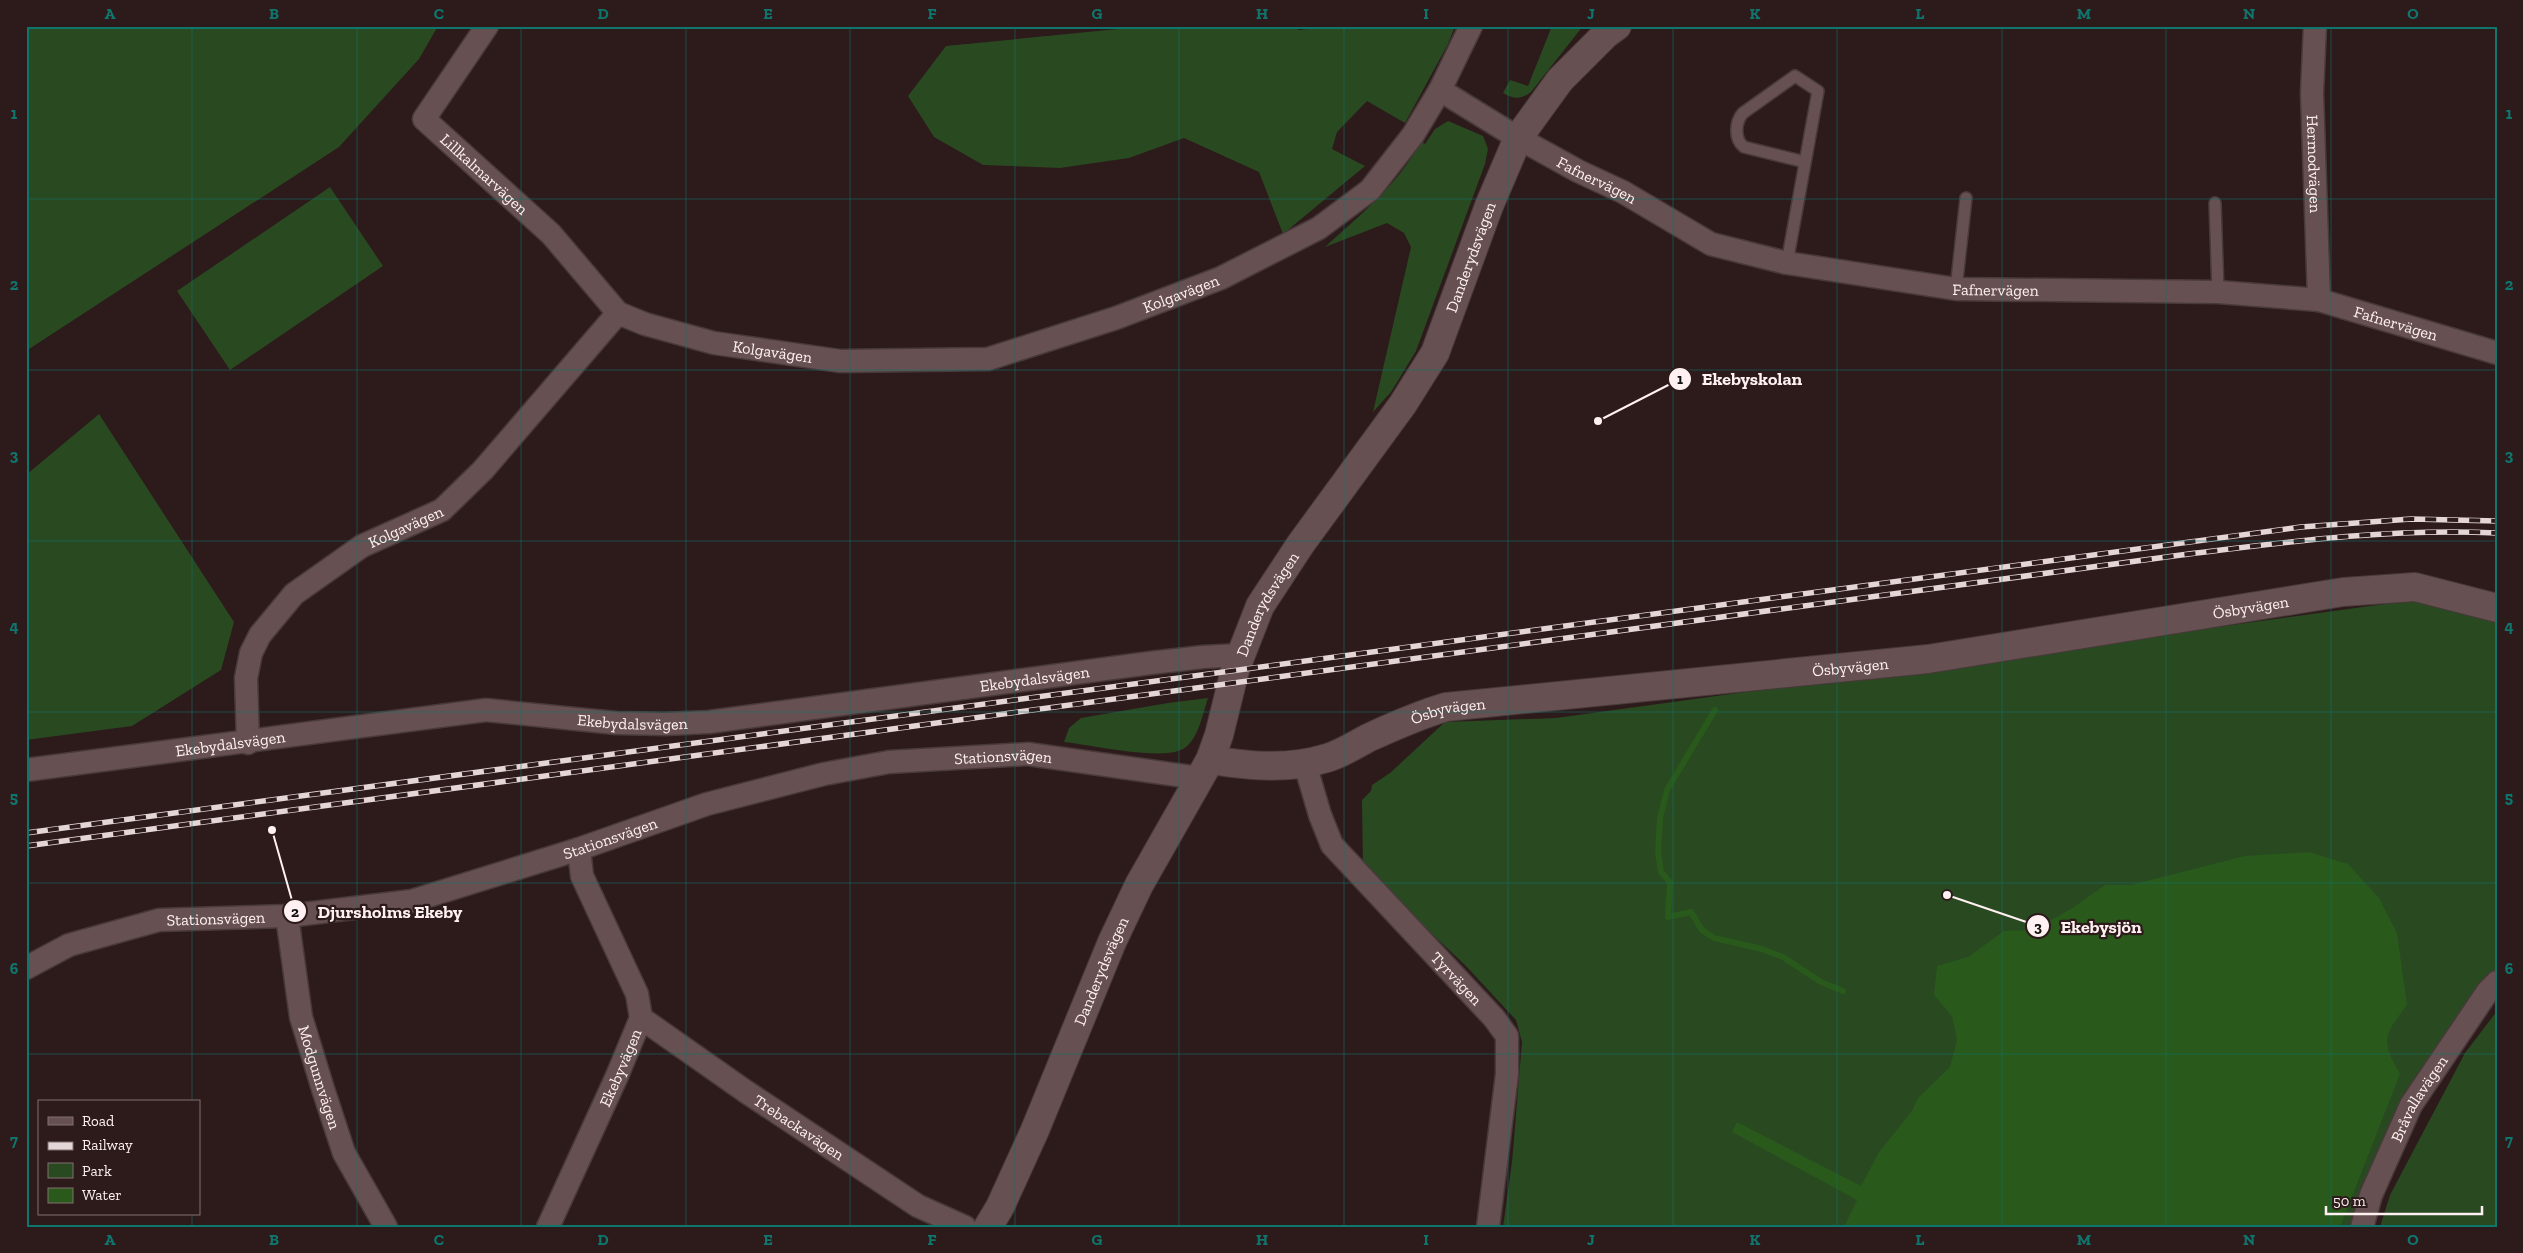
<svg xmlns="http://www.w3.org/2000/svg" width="2523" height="1253" viewBox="0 0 2523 1253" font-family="'Zilla Slab',serif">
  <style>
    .green { fill: #294921 }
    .water { fill: #29591b }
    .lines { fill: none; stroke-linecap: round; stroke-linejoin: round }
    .stream { stroke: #29591b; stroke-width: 6 }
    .lane-casing { stroke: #48393a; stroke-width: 14 }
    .street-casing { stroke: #48393a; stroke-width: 25 }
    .secondary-casing { stroke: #48393a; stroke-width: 30 }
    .lane { stroke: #675051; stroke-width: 11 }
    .street { stroke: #675051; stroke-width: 22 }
    .secondary { stroke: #675051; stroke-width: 28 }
    .rail-casing { stroke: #e4d5d6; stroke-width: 5.5 }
    .rail { stroke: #2d1a1b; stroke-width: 4; stroke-dasharray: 11; stroke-linecap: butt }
    .grid { fill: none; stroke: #0f766e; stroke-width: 1; stroke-opacity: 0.55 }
    .labels { text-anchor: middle; stroke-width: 4.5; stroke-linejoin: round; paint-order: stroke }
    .street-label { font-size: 16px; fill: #fff1f1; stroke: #2d1a1b }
    .leader { fill: none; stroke: #fff1f1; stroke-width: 2 }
    .callout-dot { fill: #fff1f1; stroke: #2d1a1b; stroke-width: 2 }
    .mark-label { font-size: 15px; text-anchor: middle; font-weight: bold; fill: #111 }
    .callout-label { font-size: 18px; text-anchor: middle; font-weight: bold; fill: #fff1f1; stroke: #2d1a1b; stroke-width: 4.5; stroke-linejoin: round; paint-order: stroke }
    .neatline { fill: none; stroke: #0f766e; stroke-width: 2 }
    .grid-label { font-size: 16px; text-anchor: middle; font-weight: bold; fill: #0f766e }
  </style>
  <rect width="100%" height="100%" fill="#2d1a1b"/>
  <!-- green -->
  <path class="green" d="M26 26H438L419 59 339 147 26 351Z
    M1118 26H1290L1299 30 1334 26H1455L1448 44 1405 123 1367 101 1337 132 1332 149 1365 166 1283 234 1259 172 1184 138 1129 158 1060 168 983 165 934 137 908 96 946 46 1118 29Z
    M1552 26H1583L1531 92C1521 100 1513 99 1503 93L1510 80 1528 86Z
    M1448 121 1483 136 1488 149 1485 164 1416 351 1391 392 1373 412 1411 247 1404 233 1387 223 1325 247C1360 215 1399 184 1421 141L1425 144 1435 129Z
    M330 187 383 266 230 370 177 291Z
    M99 414 234 622 221 670 132 726 26 740V475Z
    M2414 600 2497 621V971L2354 1227H1503L1512 1162 1522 1042 1516 1020 1465 965 1363 869 1362 800 1371 791 1372 785 1390 773 1445 722 1556 718Z
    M1208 698C1203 713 1198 741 1183 749 1162 761 1091 745 1064 742L1069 728 1081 718 1168 703Z
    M2497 1011V1227H2380L2390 1195 2465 1053Z"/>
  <!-- water -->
  <path class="water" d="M2309 852 2348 864 2379 898 2397 933 2407 1005C2384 1036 2380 1039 2400 1074L2340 1227H1844L1857 1200 1732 1132 1737 1122 1861 1186 1879 1152 1912 1111 1918 1098 1950 1067 1957 1040 1952 1016 1934 995 1937 966 1968 957 2004 931 2033 930 2071 909 2105 885H2130L2245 856Z"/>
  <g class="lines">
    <!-- stream -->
    <path class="stream" d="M1715 710 1667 790 1660 818 1658 852 1661 872 1670 882 1668 917 1691 912 1702 930 1714 938 1762 949 1783 957 1821 982 1843 991"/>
    <defs>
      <path id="lane" d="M2215 203 2218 292
        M1787 263 1818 91 1795 76 1743 113C1735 122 1734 139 1744 147L1805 162
        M1956 289 1966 198"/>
      <g id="street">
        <path id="s1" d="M487 26 424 119 551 234 618 313"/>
        <path id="s2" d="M1471 26 1440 90 1518 138 1578 171 1623 192 1711 244 1787 263 1956 289 2218 292 2319 300 2497 353"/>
        <path id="s3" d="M2315 26 2312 93 2319 300"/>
        <path id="s4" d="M248 743 246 678 251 653 260 635 294 594 362 546 442 510 483 470 618 313 645 324 714 343 840 361 988 359 1116 318 1221 278 1319 228 1370 190 1413 135 1440 90"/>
        <path id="s5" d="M1305 764 1320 815 1332 845 1494 1018 1507 1036V1074L1488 1227"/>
        <path id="s6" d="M26 770 486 710 616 723 665 724 709 722 1150 663 1203 657 1240 655"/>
        <path id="s7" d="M287 916 301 1017 323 1089 344 1153 386 1227"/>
        <path id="s8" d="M26 968 69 945 159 920 287 916 412 901 579 849 707 804 824 774 889 762 1028 754 1199 778"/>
        <path id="s9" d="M641 1018 745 1091 918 1206 965 1227"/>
        <path id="s10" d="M548 1227 617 1076 641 1018 637 994 582 876 579 849"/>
        <path id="s11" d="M2362 1227 2371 1195 2411 1105 2488 991 2497 982"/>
      </g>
      <g id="secondary">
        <path id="s12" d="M1210 760C1250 766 1288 770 1327 758 1341 754 1355 745 1368 738 1394 726 1419 715 1446 707L1928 659 2343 592 2415 587 2497 608"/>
        <path id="s13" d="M988 1227 1000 1207 1035 1130 1112 942 1139 885 1210 760 1219 735 1235 670 1260 606 1300 545 1403 404 1435 353 1489 206 1518 138 1560 80 1606 34 1617 26"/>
      </g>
    </defs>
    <!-- lane casing -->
    <use href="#lane" class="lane-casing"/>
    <!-- street casing -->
    <use href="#street" class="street-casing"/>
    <!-- secondary casing -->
    <use href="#secondary" class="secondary-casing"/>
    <!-- lane -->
    <use href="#lane" class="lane"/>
    <!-- street -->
    <use href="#street" class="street"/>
    <!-- secondary -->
    <use href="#secondary" class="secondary"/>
    <defs>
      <path id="rail" d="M26 833 2301 527 2411 519 2497 521
        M26 846 2181 555C2287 542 2389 528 2497 533"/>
    </defs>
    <!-- rail casing -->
    <use href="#rail" class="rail-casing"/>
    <!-- rail -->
    <use href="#rail" class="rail"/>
  </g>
  <!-- grid -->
  <path class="grid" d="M192 26V1102M357 26V1227M521 26V1227M686 26V1227M850 26V1227M1015 26V1227M1179 26V1227M1344 26V1227M1508 26V1227M1673 26V1227M1837 26V1227M2002 26V1227M2166 26V1227M2331 26V1227M26 199H2497M26 370H2497M26 541H2497M26 712H2497M26 883H2497M26 1054H2497M192 1214V1227"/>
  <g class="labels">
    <!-- street labels -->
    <g class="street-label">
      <text dy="6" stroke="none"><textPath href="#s3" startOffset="138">Hermodvägen</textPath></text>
      <text dy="6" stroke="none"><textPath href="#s1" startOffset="194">Lillkalmarvägen</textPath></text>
      <text dy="6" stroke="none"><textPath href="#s2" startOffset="252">Fafnervägen</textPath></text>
      <text dy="6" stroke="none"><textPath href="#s13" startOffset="1090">Danderydsvägen</textPath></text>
      <text dy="6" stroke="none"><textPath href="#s2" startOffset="672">Fafnervägen</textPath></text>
      <text dy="6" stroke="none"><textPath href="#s4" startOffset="1179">Kolgavägen</textPath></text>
      <text dy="6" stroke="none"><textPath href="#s2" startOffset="1076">Fafnervägen</textPath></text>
      <text dy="6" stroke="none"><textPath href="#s4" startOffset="759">Kolgavägen</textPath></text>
      <text dy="6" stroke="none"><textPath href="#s4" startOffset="295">Kolgavägen</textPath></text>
      <text dy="6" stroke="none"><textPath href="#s13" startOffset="685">Danderydsvägen</textPath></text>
      <text dy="6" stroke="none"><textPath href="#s12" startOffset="1059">Ösbyvägen</textPath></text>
      <text dy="6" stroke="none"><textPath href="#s12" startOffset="654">Ösbyvägen</textPath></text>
      <text dy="6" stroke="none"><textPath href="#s6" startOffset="1016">Ekebydalsvägen</textPath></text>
      <text dy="6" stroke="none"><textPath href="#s12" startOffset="249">Ösbyvägen</textPath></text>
      <text dy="6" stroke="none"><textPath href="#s6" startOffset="611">Ekebydalsvägen</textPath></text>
      <text dy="6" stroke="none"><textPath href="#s6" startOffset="206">Ekebydalsvägen</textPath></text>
      <text dy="6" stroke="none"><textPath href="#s8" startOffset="1008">Stationsvägen</textPath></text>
      <text dy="6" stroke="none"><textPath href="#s8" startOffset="604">Stationsvägen</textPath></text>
      <text dy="6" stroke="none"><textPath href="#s8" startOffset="199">Stationsvägen</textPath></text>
      <text dy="6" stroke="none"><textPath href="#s13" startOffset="280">Danderydsvägen</textPath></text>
      <text dy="6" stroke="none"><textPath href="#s5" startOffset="268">Tyrvägen</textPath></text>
      <text dy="6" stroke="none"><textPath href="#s10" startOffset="175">Ekebyvägen</textPath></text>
      <text dy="6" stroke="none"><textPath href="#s7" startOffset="165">Modgunnvägen</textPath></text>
      <text dy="6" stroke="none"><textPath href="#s11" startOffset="141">Bråvallavägen</textPath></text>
      <text dy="6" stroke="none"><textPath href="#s9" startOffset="192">Trebackavägen</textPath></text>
    </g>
  </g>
  <!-- callouts -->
  <path class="leader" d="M1598 421L1680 379M272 830L295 911M1947 895L2038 926"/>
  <g class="callout-dot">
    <circle cx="1598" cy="421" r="5"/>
    <circle cx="272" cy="830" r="5"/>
    <circle cx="1947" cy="895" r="5"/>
    <circle cx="1680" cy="379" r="12"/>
    <circle cx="295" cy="911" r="12"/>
    <circle cx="2038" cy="926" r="12"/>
  </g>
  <g class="mark-label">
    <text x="1680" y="384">1</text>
    <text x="295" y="917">2</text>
    <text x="2038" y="932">3</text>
  </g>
  <g class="callout-label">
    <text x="1752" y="385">Ekebyskolan</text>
    <text x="390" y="918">Djursholms Ekeby</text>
    <text x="2101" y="933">Ekebysjön</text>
  </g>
  <!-- border -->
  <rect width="2523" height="1253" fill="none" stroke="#2d1a1b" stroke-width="55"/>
  <!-- legend -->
  <rect x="38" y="1100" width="162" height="115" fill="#2d1a1b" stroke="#817071"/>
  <rect x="48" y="1117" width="25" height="8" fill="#675051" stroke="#817071"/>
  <text x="82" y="1126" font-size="15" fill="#fff1f1">Road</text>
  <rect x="48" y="1142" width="25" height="8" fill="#e4d5d6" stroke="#817071"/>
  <text x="82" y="1150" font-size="15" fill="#fff1f1">Railway</text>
  <rect x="48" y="1163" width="25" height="15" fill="#294921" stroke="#817071"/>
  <text x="82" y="1176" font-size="15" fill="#fff1f1">Park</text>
  <rect x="48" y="1188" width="25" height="15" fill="#29591b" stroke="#817071"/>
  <text x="82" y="1200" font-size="15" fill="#fff1f1">Water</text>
  <!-- scale -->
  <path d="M2326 1206v8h156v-8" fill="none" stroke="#fff1f1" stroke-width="2.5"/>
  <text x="2333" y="1206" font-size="15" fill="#fff1f1" stroke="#2d1a1b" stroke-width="4" paint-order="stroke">50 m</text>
  <rect x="28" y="28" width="2468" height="1198" class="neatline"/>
  <g class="grid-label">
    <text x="110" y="19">A</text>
    <text x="274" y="19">B</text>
    <text x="439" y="19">C</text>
    <text x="603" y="19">D</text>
    <text x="768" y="19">E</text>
    <text x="932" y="19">F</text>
    <text x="1097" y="19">G</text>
    <text x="1262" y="19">H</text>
    <text x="1426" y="19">I</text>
    <text x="1591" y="19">J</text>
    <text x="1755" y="19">K</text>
    <text x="1920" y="19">L</text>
    <text x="2084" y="19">M</text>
    <text x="2249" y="19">N</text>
    <text x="2413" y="19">O</text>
    <text x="14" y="119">1</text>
    <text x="2509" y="119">1</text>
    <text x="14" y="290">2</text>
    <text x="2509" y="290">2</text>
    <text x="14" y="461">3</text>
    <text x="2509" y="461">3</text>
    <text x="14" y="632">4</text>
    <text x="2509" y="632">4</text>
    <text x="14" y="803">5</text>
    <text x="2509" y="803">5</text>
    <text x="14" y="974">6</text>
    <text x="2509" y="974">6</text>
    <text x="14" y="1146">7</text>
    <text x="2509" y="1146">7</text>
    <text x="110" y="1245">A</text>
    <text x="274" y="1245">B</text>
    <text x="439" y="1245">C</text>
    <text x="603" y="1245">D</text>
    <text x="768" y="1245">E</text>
    <text x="932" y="1245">F</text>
    <text x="1097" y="1245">G</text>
    <text x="1262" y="1245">H</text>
    <text x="1426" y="1245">I</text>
    <text x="1591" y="1245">J</text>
    <text x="1755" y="1245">K</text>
    <text x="1920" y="1245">L</text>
    <text x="2084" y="1245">M</text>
    <text x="2249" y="1245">N</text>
    <text x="2413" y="1245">O</text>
  </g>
</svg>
